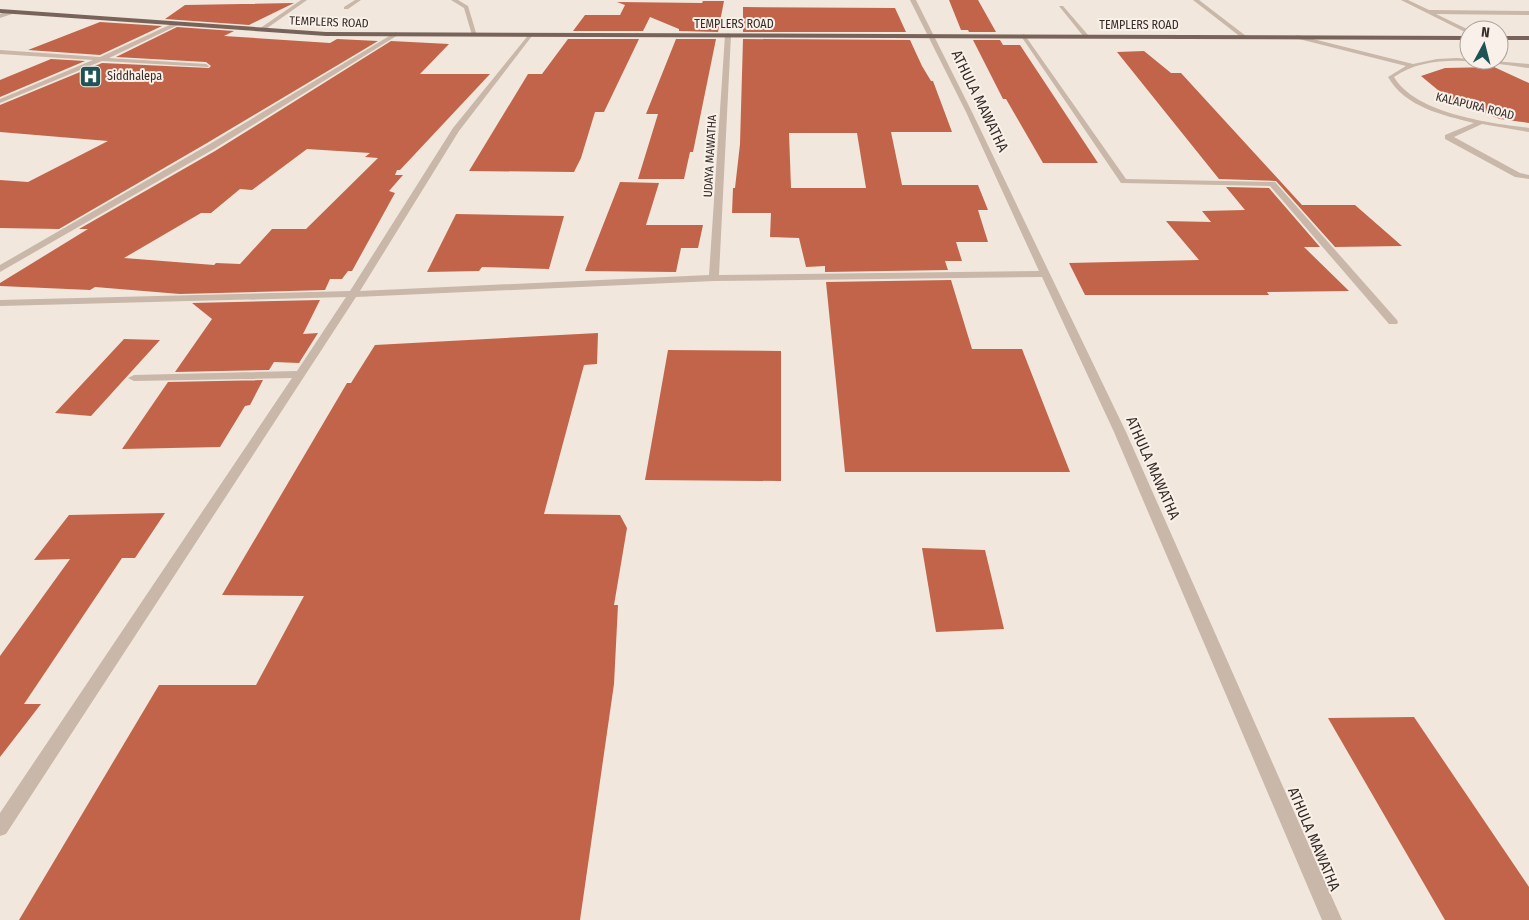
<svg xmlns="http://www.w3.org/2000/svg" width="1529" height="920" viewBox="0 0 1529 920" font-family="'Fira Sans Condensed',sans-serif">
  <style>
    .building { fill: #c26449; fill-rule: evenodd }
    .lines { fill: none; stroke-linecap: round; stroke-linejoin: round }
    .service { fill: #c9b7a9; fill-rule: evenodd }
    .minor { fill: #c9b7a9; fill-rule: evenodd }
    .primary { fill: #78635a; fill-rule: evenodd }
    .labels { text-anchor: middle; stroke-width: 4; stroke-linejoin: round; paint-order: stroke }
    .far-street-label { font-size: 12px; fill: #362c28; stroke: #f9f1e9 }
    .far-poi-label { font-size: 12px; fill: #362c28; stroke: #f9f1e9; text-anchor: start }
    .street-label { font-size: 15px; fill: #362c28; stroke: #f9f1e9 }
  </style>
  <rect width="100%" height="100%" fill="#f1e7dc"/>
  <!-- building -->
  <path class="building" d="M949 0H978L996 32H969L968 30H961Z
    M703 1H724L718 32 679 31V29L650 17 643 31H573L585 15H620L625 5 617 2 702 3Z
    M294 3 249 25 165 19 185 5Z
    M743 7 895 8 906 32H743Z
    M100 22 162 26 100 55 28 50Z
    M177 27 234 31 224 36 330 43 337 39 378 41 207 143 59 229 0 228V180L28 182 108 141 0 132V105L102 63 209 68 211 66 206 62 116 57Z
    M568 39H639L604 112H595L581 158 574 172 469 171 528 74H542Z
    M676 39H716L693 152H690L684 179H638L658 114H646Z
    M743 39 910 40 922 66 931 81H933L952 132H891L902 185H978L988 210H978L988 242H956L962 261H945L948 270 825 272V266L806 267 799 238 770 237 771 213H732L733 188H735L740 144ZM789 133H857L866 188H791Z
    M973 40H1000L1003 45H1020L1098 163H1043L1006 99H1003Z
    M391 41 449 44 420 74H490L400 170H397L395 175H403L389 191 395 193 352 271H348L342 279H330L325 290 180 294 95 287 90 290 0 286V283L88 229H79L215 151ZM307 149 370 153 365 157 378 158 306 229H272L240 264 216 263 214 265 124 258 201 213H211L240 189 252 190Z
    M1144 51 1171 73H1181L1302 205H1355L1402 246 1335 247 1276 181 1219 179 1117 52Z
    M51 59 85 61 0 97V80Z
    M1494 67 1529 83V123L1500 119 1450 100 1421 76 1445 68Z
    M620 182 659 183 646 225H703L698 248H681L676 272 585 271Z
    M1226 187 1269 188 1320 247H1304L1349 291 1267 292 1269 295H1085L1069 263 1199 260 1166 221 1211 222 1202 211 1245 210Z
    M456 214 564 216 549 269 482 267 479 271 427 272Z
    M951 280 972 349H1022L1070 472H845L826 282Z
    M320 300 303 334 318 333 299 363 274 362 269 370 175 372 212 319 192 303Z
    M598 333 597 364 584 365 544 514 620 515 627 528 614 605H618L614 684 580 920H19L159 685H256L304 596 222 595 347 383H351L375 345Z
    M124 339 160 340 91 416 55 413Z
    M668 350 781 351V481L645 480Z
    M263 380 250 405 245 406 220 447 122 449 168 382Z
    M165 513 135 558H122L24 704H41L0 757V656L70 559 34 560 69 515Z
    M922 548 985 550 1004 629 936 632Z
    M1414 717 1529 887V920H1445L1328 718Z"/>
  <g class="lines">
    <!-- service -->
    <path class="service" d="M1024 34 1126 179 1275 182 1397 320 1398 322 1397 324H1389L1270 186 1121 183 1021 36Z"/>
    <!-- minor -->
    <path class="minor" d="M301 0H307L263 31H259V29Z
      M355 0H361L348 9H344V7Z
      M451 0H458L468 6 477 36 472 35 464 8Z
      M910 0H916L972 112 1126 432 1342 920H1322L1114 432 1042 277 714 281 356 297 6 834 0 836V813L292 378 134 381 128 378 134 375 297 371 346 297 0 306V300L350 291 453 128 530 33 532 36 459 131 360 291 709 275 725 35 728 33 731 35 719 275 1039 271 966 112Z
      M1193 0H1199L1246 36V38H1242Z
      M1401 0H1408L1429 10 1529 11V15L1436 14 1469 30V34Z
      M1059 6H1063L1088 35V37H1084Z
      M13 10 15 13 0 18V14Z
      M176 22 178 25 109 58 206 64 209 66 208 67 102 61 0 103V99L93 60 0 54V50L100 57Z
      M396 32 398 35 214 149 0 272V265L208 145Z
      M1297 35 1413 64 1437 59 1457 58 1529 64V68C1487 63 1431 51 1394 77 1416 114 1490 123 1529 128V132L1482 124 1454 137 1520 173 1529 175V179L1515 177 1445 139V135L1474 123C1442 115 1405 107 1388 77L1406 66 1295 38Z"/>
    <!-- primary -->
    <path class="primary" d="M0 9 326 32 1469 36V40L326 36 0 13Z
      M1499 36H1529V40H1499Z"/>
  </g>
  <!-- icons -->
  <defs>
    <symbol id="hospital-square" viewBox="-11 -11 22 22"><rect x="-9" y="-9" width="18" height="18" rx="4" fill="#1f5457" stroke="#f9f1e9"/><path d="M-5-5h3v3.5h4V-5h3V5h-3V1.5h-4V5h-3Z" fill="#fff"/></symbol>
  </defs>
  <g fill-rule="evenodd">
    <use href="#hospital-square" x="78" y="64" width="25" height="25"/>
  </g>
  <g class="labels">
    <!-- far-street labels -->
    <g class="far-street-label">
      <text transform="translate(329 22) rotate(2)" y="4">TEMPLERS ROAD</text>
      <text x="734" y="28">TEMPLERS ROAD</text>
      <text x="1139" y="29">TEMPLERS ROAD</text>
      <text transform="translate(1475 106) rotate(14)" y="4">KALAPURA ROAD</text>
      <text transform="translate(710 156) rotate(-87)" y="4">UDAYA MAWATHA</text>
    </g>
    <!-- far-poi labels -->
    <g class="far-poi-label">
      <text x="107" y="80">Siddhalepa</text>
    </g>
    <!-- street labels -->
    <g class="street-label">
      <text transform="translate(980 101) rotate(64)" y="5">ATHULA MAWATHA</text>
      <text transform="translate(1153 468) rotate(66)" y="5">ATHULA MAWATHA</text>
      <text transform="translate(1314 839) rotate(67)" y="5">ATHULA MAWATHA</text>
    </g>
  </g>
  <!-- north arrow -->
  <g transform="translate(1484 45) rotate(7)"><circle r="24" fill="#f9f1e9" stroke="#aba29c"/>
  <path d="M0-4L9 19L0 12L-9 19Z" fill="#1f5457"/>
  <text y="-8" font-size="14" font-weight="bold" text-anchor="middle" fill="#362c28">N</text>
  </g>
</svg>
